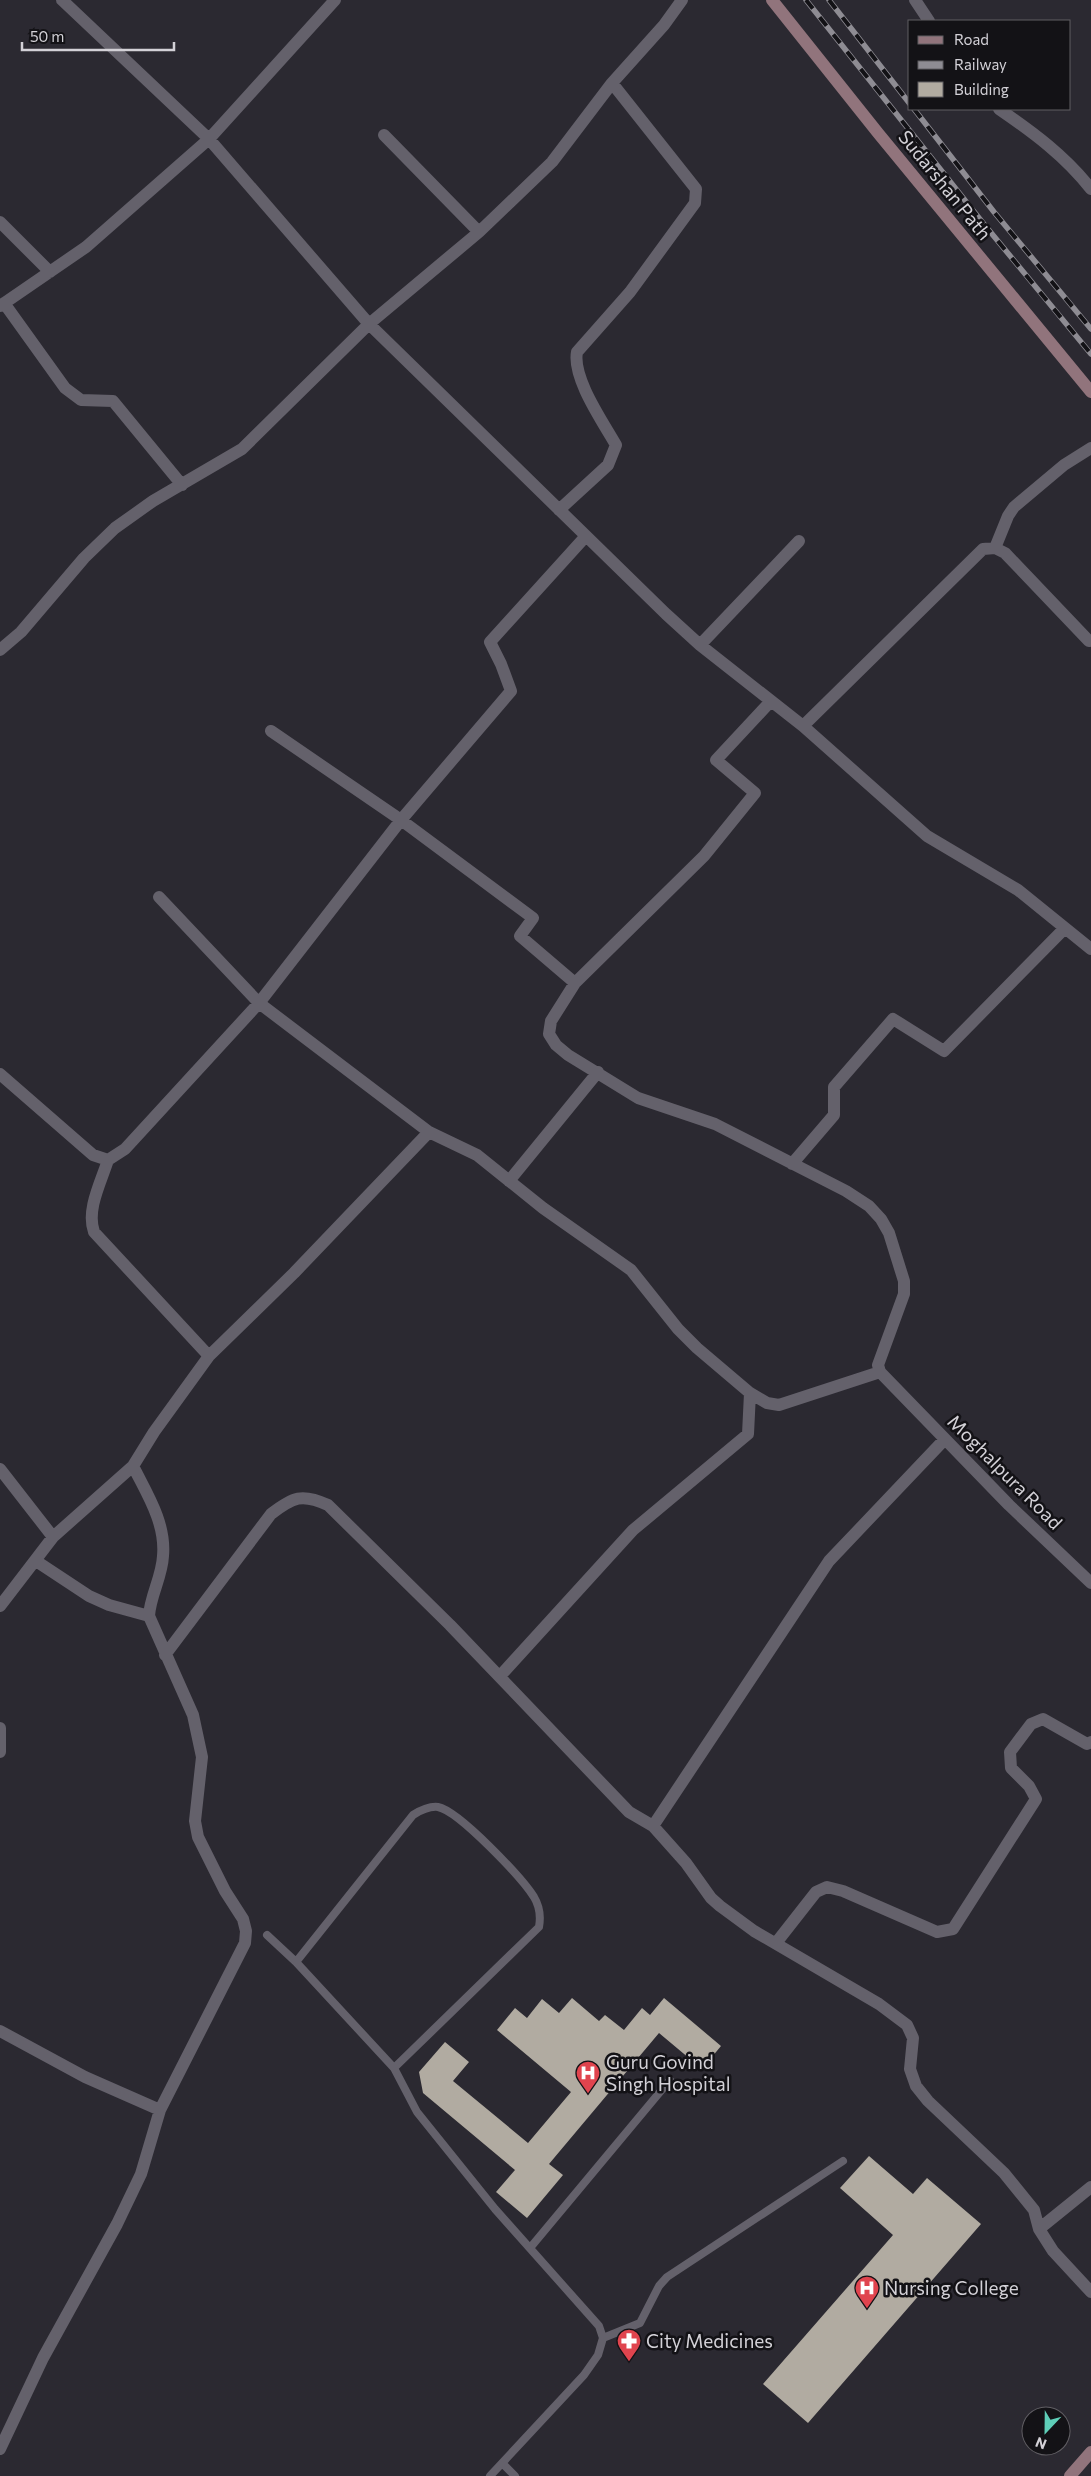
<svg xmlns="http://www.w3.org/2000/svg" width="1091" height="2476" viewBox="0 0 1091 2476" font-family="Commissioner,sans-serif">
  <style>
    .building { fill: #b1aba1 }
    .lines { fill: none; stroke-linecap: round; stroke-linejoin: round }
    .lane { stroke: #64616b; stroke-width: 8 }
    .street { stroke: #64616b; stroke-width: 12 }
    .secondary { stroke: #91747c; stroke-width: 12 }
    .rail-casing { stroke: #8e8c93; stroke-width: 5.5 }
    .rail { stroke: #131216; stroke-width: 4; stroke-dasharray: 11; stroke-linecap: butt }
    .labels { text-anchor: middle; stroke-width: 5; stroke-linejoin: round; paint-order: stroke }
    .street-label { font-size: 19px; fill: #d3d1d7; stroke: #131216 }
    .poi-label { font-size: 19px; fill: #d3d1d7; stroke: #131216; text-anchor: start }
  </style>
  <rect width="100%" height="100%" fill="#2b2931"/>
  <!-- building -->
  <path class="building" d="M572 1998 599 2021 605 2015 624 2030 642 2008 650 2015 664 1998 721 2046 702 2069 659 2033 549 2164 563 2175 527 2218 496 2192 515 2170 423 2093 419 2072 445 2042 469 2062 453 2081 528 2143 571 2092 497 2030 515 2008 527 2018 542 1999 559 2013Z
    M869 2156 913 2194 927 2178 981 2224 808 2423 763 2384 893 2235 840 2188Z"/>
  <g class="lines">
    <!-- lane -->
    <path class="lane" d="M267 1935 296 1962
      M394 2068 539 1927C541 1916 540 1907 534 1897 522 1878 459 1811 438 1807 429 1806 421 1810 413 1815L296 1962 394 2068 417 2112 495 2209 599 2326 603 2338 598 2355 584 2375 490 2476
      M530 2248 670 2080
      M603 2338 640 2323 659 2286 667 2277 843 2161
      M502 2463 515 2476"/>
    <!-- street -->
    <path class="street" d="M62 0 209 139 369 324 666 614 700 645 803 726 927 836 1018 890 1091 949
      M915 0 929 21
      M999 109C1034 133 1065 156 1091 189
      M384 135 479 232
      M0 222 50 272
      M4 303 65 388 81 400 113 401 182 485
      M0 306 86 247 209 139 335 0
      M559 510 608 465 616 445C603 422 572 378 577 352L630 292 695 203 696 189 612 83
      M995 548 1008 516 1014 507 1064 465 1091 448
      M700 645 799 541
      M0 650 21 632 84 558 115 528 153 501 242 449 369 324 479 232 552 162 612 83 664 25 682 0
      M771 701 716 760 755 793 704 856 575 983 551 1021 549 1034 556 1045 568 1055 638 1098 715 1124 846 1191 869 1206 881 1219 889 1233 904 1281V1294L878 1365 880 1372 1009 1505 1091 1583
      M803 726 983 549 995 548 1005 553 1089 641
      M271 731 401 820 533 918 520 936 575 983
      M159 897 259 1003 401 820 511 691 501 664 490 642 586 536
      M0 1074 93 1155 108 1160 125 1149 259 1003 429 1132 294 1273 209 1356 154 1432 133 1466
      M429 1132 477 1155 543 1208 631 1270 678 1329 697 1348 750 1393 767 1403 779 1405 880 1372
      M108 1160C101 1182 86 1210 94 1232L209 1356
      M792 1164 834 1115V1087L893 1019 944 1051 1065 928
      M509 1181 598 1072
      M0 1469 53 1537 133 1466C147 1494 166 1523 163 1556 162 1577 150 1596 149 1616L193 1715 202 1757 195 1821 198 1837 225 1891 243 1919 246 1931 245 1943 160 2110 141 2174 117 2224 43 2358 0 2449
      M36 1561 89 1596 109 1605 149 1616
      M0 1606 53 1537
      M165 1655 271 1514C293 1497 302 1493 328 1505L450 1625 629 1812 653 1826 686 1863 711 1898 720 1906 754 1931 879 2004 907 2025 913 2038 910 2069 916 2086 928 2101 1004 2173 1034 2210 1039 2229 1053 2251 1091 2292
      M500 1676 633 1530 748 1434 750 1393
      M0 1728V1752
      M653 1826 829 1561 945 1439
      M776 1943 816 1892 827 1887 843 1891 937 1932 953 1929 1036 1799 1029 1786 1011 1768 1010 1752 1031 1724 1043 1719 1087 1744 1091 1742
      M0 2031 85 2077 160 2110
      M1039 2229 1091 2187"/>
    <!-- secondary -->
    <path class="secondary" d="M772 0 878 133 1091 392
      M1070 2476 1091 2452"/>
    <defs>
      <path id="rail" d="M806 0 983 223 1091 354
        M829 0 910 104
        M914 109 994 212 1091 329"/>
    </defs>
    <!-- rail casing -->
    <use href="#rail" class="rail-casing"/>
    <!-- rail -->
    <use href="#rail" class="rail"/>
  </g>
  <!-- icons -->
  <defs>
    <symbol id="hospital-pin" viewBox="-11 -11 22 30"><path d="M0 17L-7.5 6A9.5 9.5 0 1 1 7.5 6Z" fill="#e0444e" stroke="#131216"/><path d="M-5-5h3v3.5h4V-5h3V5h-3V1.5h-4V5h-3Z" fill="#fff"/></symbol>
    <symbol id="pharmacy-pin" viewBox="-11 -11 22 30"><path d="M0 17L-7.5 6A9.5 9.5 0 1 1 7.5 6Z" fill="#e0444e" stroke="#131216"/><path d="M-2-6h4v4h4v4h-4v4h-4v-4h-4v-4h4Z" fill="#fff"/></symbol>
  </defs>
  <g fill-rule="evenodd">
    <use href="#hospital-pin" x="574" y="2059" width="28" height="38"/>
    <use href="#hospital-pin" x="853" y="2274" width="28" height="38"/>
    <use href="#pharmacy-pin" x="615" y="2327" width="28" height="38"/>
  </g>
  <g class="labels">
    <!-- street labels -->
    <g class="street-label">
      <text transform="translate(945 185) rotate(51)" y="7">Sudarshan Path</text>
      <text transform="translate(1005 1472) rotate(45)" y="7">Moghalpura Road</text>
    </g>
    <!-- poi labels -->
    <g class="poi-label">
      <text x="606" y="2069">Guru Govind<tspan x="606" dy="22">Singh Hospital</tspan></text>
      <text x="884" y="2295">Nursing College</text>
      <text x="646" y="2348">City Medicines</text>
    </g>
  </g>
  <!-- legend -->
  <rect x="908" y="20" width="162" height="90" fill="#131216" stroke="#605e63"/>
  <rect x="918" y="36" width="25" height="8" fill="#91747c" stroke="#605e63"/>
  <text x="954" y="45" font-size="15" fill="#d3d1d7">Road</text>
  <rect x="918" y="61" width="25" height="8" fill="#8e8c93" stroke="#605e63"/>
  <text x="954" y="70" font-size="15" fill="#d3d1d7">Railway</text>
  <rect x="918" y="82" width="25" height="15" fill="#b1aba1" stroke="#605e63"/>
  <text x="954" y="95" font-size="15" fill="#d3d1d7">Building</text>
  <!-- north arrow -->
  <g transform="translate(1046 2431) rotate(202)"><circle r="24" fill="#131216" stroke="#605e63"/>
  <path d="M0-4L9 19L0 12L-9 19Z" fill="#5eceb8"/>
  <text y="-8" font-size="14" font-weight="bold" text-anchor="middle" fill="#d3d1d7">N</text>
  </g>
  <!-- scale -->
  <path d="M22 42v8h152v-8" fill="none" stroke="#d3d1d7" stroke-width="2.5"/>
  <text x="30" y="42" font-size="15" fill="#d3d1d7" stroke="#131216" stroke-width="4" paint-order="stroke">50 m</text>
</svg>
